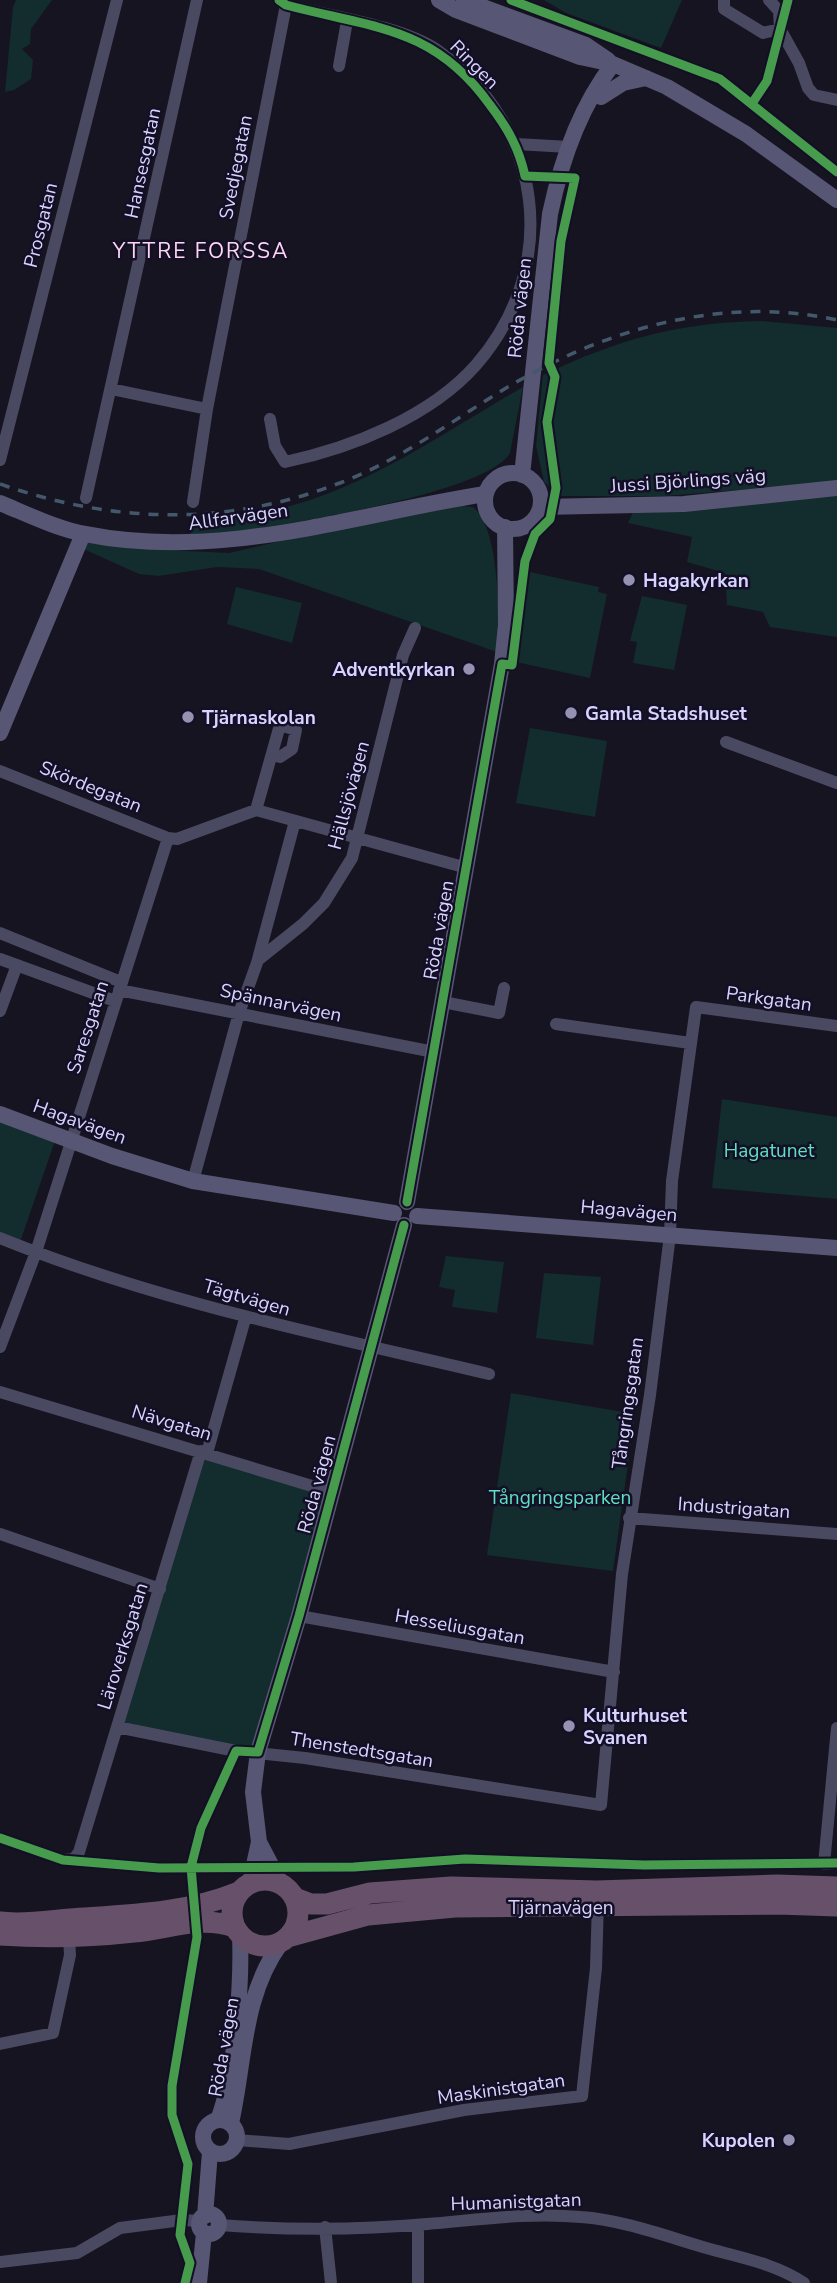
<svg xmlns="http://www.w3.org/2000/svg" width="837" height="2283" viewBox="0 0 837 2283" font-family="'Nunito Sans',sans-serif">
  <style>
    .green { fill: #132c2d }
    .lines { fill: none; stroke-linecap: round; stroke-linejoin: round }
    .street { stroke: #4a4962; stroke-width: 12 }
    .secondary { stroke: #575674; stroke-width: 16 }
    .highway { stroke: #67516a; stroke-width: 21 }
    .rail { stroke: #43596b; stroke-width: 3.5; stroke-dasharray: 10 9; stroke-linecap: butt }
    .cycleway-casing { stroke: #130f26; stroke-width: 13 }
    .cycleway { stroke: #469c4c; stroke-width: 9 }
    .poi-dot { fill: #9591b1; stroke: #130f26; stroke-width: 2.5 }
    .labels { text-anchor: middle; stroke-width: 5; stroke-linejoin: round; paint-order: stroke }
    .street-label { font-size: 19px; fill: #d9d4ff; stroke: #130f26 }
    .poi-label { font-size: 19px; font-weight: bold; fill: #d9d4ff; stroke: #130f26; text-anchor: start }
    .park-label { font-size: 19px; fill: #5fe0c0; stroke: #130f26 }
    .neighbourhood-label { font-size: 21px; letter-spacing: 2px; fill: #ffd6f0; stroke: #130f26 }
  </style>
  <rect width="100%" height="100%" fill="#161421"/>
  <!-- green -->
  <path class="green" d="M16 0H52L31 29 30 44 22 49 33 60 31 79 14 90 5 92 13 7Z
    M544 0H682L661 48 566 13Z
    M761 321 837 328V482L664 496H561L544 482 536 446 543 375C616 340 680 322 761 321Z
    M523 387 510 453C485 497 247 531 190 538L192 523C334 513 406 455 523 387Z
    M837 491V637L770 627 763 612 727 605 725 573 687 562 692 537 628 523 633 512Z
    M462 506 473 507C501 530 498 618 500 653L259 569 217 567 158 576 139 574 79 547 88 536 146 549 229 553 341 527Z
    M530 572 599 587 598 592 607 594 590 678 516 662Z
    M236 587 302 603 292 643 227 624Z
    M642 596 687 605 674 670 633 663 637 642 630 641Z
    M530 728 607 741 595 817 516 803Z
    M722 1099 837 1117V1199L712 1188Z
    M0 1114 57 1135 19 1245 0 1238Z
    M446 1256 504 1262 497 1313 452 1307 455 1290 439 1287Z
    M544 1273 601 1277 593 1345 536 1338Z
    M511 1393 635 1414 613 1571 487 1555Z
    M201 1451 332 1492 258 1752 117 1727Z"/>
  <g class="lines">
    <!-- street -->
    <path class="street" d="M724 0V9L763 33 780 29
      M769 0 779 11 780 29 799 63 808 88 814 95 837 100
      M339 66 347 21
      M516 144 569 147
      M111 389 207 409
      M270 419 275 446 285 462C351 448 430 417 476 365 562 266 544 126 437 50 402 26 329 16 286 5L279 0
      M0 460 117 0
      M86 498 197 0
      M193 502 207 409 286 5
      M726 742 837 783
      M0 771 168 838 177 839 256 810 467 868
      M256 810 280 725 296 730 292 749 280 757 273 755
      M0 933 121 982
      M0 959 115 1001
      M258 959 295 821
      M119 990 434 1052
      M443 1002 499 1013 504 988
      M0 1011 17 965
      M556 1024 690 1043
      M193 1181 239 1013 258 960 303 924 324 903 352 858 403 655 415 628
      M0 1238C158 1302 324 1335 489 1374
      M0 1347 36 1252 168 838
      M0 1392 332 1492
      M207 1453 245 1319
      M629 1518 837 1534
      M0 1534 160 1589
      M299 1616 614 1672
      M117 1727 236 1751 305 1758 601 1805 622 1574 650 1395 670 1235 672 1181 696 1007 837 1026
      M837 1728 824 1864 837 1863
      M0 1838 63 1860 74 1859 79 1852 201 1451
      M0 2044 53 2033 70 1955 69 1938
      M237 2140 289 2144 464 2110 582 2096 596 1968 598 1902
      M219 2225C287 2230 359 2230 427 2224 477 2220 529 2212 581 2217 624 2220 668 2237 710 2249 742 2258 776 2264 804 2283
      M418 2225V2283
      M325 2227 331 2283
      M0 2262 77 2253 120 2228 182 2220 200 2221"/>
    <!-- secondary -->
    <path class="secondary" d="M439 0 456 10 580 57 613 64 667 87 746 134 837 200
      M464 0 586 45 608 60
      M601 97 623 83 646 78
      M485 501a28 28 0 1 1 56 0a28 28 0 1 1-56 0Z
      M522 475 550 214C561 161 580 107 613 64
      M0 503C27 514 57 529 85 534 221 561 352 515 485 494
      M542 507 684 504 837 488
      M0 733 83 534
      M0 1114 112 1156 193 1181 394 1213
      M407 1202 502 664 506 625 505 527
      M417 1216 837 1248
      M250 1883 259 1842
      M281 1884 259 1842 253 1792 258 1752 299 1616 404 1225
      M203 2137a17 17 0 1 1 34 0a17 17 0 1 1-34 0Z
      M218 2120C235 2076 242 1984 240 1936
      M231 2123C245 2062 242 1996 281 1943
      M199 2224a10 10 0 1 1 20 0a10 10 0 1 1-20 0Z
      M205 2216 210 2152
      M199 2283 204 2233"/>
    <!-- highway -->
    <path class="highway" d="M232 1913a33 33 0 1 1 66 0a33 33 0 1 1-66 0Z
      M295 1898 311 1904H327L370 1893 451 1887 597 1891 777 1885 837 1887
      M0 1922C23 1925 47 1921 70 1919 126 1915 186 1914 239 1892
      M0 1935C45 1938 89 1937 134 1932 168 1929 201 1915 234 1927
      M288 1937 368 1915 455 1907 778 1904 837 1906"/>
    <!-- rail -->
    <path class="rail" d="M0 484C112 523 225 527 337 484 395 463 446 425 498 393 598 331 719 294 837 320"/>
    <defs>
      <path id="cycleway" d="M279 0 286 5C372 28 434 26 490 105 507 127 519 148 525 176L575 178 561 241 549 363 555 377 547 422 556 488 550 519 535 534 525 561 512 665 502 664 407 1202
        M511 0 720 79 837 172
        M753 102 767 81 788 0
        M0 1838 63 1860 159 1868 354 1867 465 1859 644 1865 837 1863
        M185 2283 190 2263 180 2235 188 2164 172 2115V2086L197 1937 191 1867 201 1828 236 1751 258 1752 299 1616 404 1225"/>
    </defs>
    <!-- cycleway casing -->
    <use href="#cycleway" class="cycleway-casing"/>
    <!-- cycleway -->
    <use href="#cycleway" class="cycleway"/>
  </g>
  <!-- markers -->
  <g class="poi-dot">
    <circle cx="629" cy="580" r="7"/>
    <circle cx="469" cy="669" r="7"/>
    <circle cx="571" cy="713" r="7"/>
    <circle cx="188" cy="717" r="7"/>
    <circle cx="569" cy="1726" r="7"/>
    <circle cx="789" cy="2140" r="7"/>
  </g>
  <g class="labels">
    <!-- street labels -->
    <g class="street-label">
      <text transform="translate(475 64) rotate(45)" y="7">Ringen</text>
      <text transform="translate(142 163) rotate(-78)" y="7">Hansesgatan</text>
      <text transform="translate(235 167) rotate(-79)" y="7">Svedjegatan</text>
      <text transform="translate(40 225) rotate(-76)" y="7">Prosgatan</text>
      <text transform="translate(519 308) rotate(-84)" y="7">Röda vägen</text>
      <text transform="translate(688 480) rotate(-4)" y="7">Jussi Björlings väg</text>
      <text transform="translate(238 516) rotate(-8)" y="7">Allfarvägen</text>
      <text transform="translate(91 786) rotate(22)" y="7">Skördegatan</text>
      <text transform="translate(348 795) rotate(-75)" y="7">Hällsjövägen</text>
      <text transform="translate(438 930) rotate(-80)" y="7">Röda vägen</text>
      <text transform="translate(769 998) rotate(8)" y="7">Parkgatan</text>
      <text transform="translate(281 1002) rotate(12)" y="7">Spännarvägen</text>
      <text transform="translate(87 1027) rotate(-72)" y="7">Saresgatan</text>
      <text transform="translate(80 1121) rotate(20)" y="7">Hagavägen</text>
      <text transform="translate(629 1210) rotate(5)" y="7">Hagavägen</text>
      <text transform="translate(247 1297) rotate(16)" y="7">Tägtvägen</text>
      <text transform="translate(627 1403) rotate(-82)" y="7">Tångringsgatan</text>
      <text transform="translate(172 1422) rotate(17)" y="7">Nävgatan</text>
      <text transform="translate(316 1484) rotate(-75)" y="7">Röda vägen</text>
      <text transform="translate(734 1507) rotate(4)" y="7">Industrigatan</text>
      <text transform="translate(460 1626) rotate(10)" y="7">Hesseliusgatan</text>
      <text transform="translate(122 1646) rotate(-73)" y="7">Läroverksgatan</text>
      <text transform="translate(362 1749) rotate(9)" y="7">Thenstedtsgatan</text>
      <text x="561" y="1914">Tjärnavägen</text>
      <text transform="translate(223 2047) rotate(-80)" y="7">Röda vägen</text>
      <text transform="translate(501 2088) rotate(-8)" y="7">Maskinistgatan</text>
      <text transform="translate(516 2201) rotate(-2)" y="7">Humanistgatan</text>
    </g>
    <!-- poi labels -->
    <g class="poi-label">
      <text x="643" y="587">Hagakyrkan</text>
      <text x="455" y="676" text-anchor="end">Adventkyrkan</text>
      <text x="585" y="720">Gamla Stadshuset</text>
      <text x="202" y="724">Tjärnaskolan</text>
      <text x="583" y="1722">Kulturhuset<tspan x="583" dy="22">Svanen</tspan></text>
      <text x="775" y="2147" text-anchor="end">Kupolen</text>
    </g>
    <!-- park labels -->
    <g class="park-label">
      <text x="769" y="1157">Hagatunet</text>
      <text x="560" y="1504">Tångringsparken</text>
    </g>
    <!-- neighbourhood labels -->
    <g class="neighbourhood-label">
      <text x="201" y="258">YTTRE FORSSA</text>
    </g>
  </g>
</svg>
